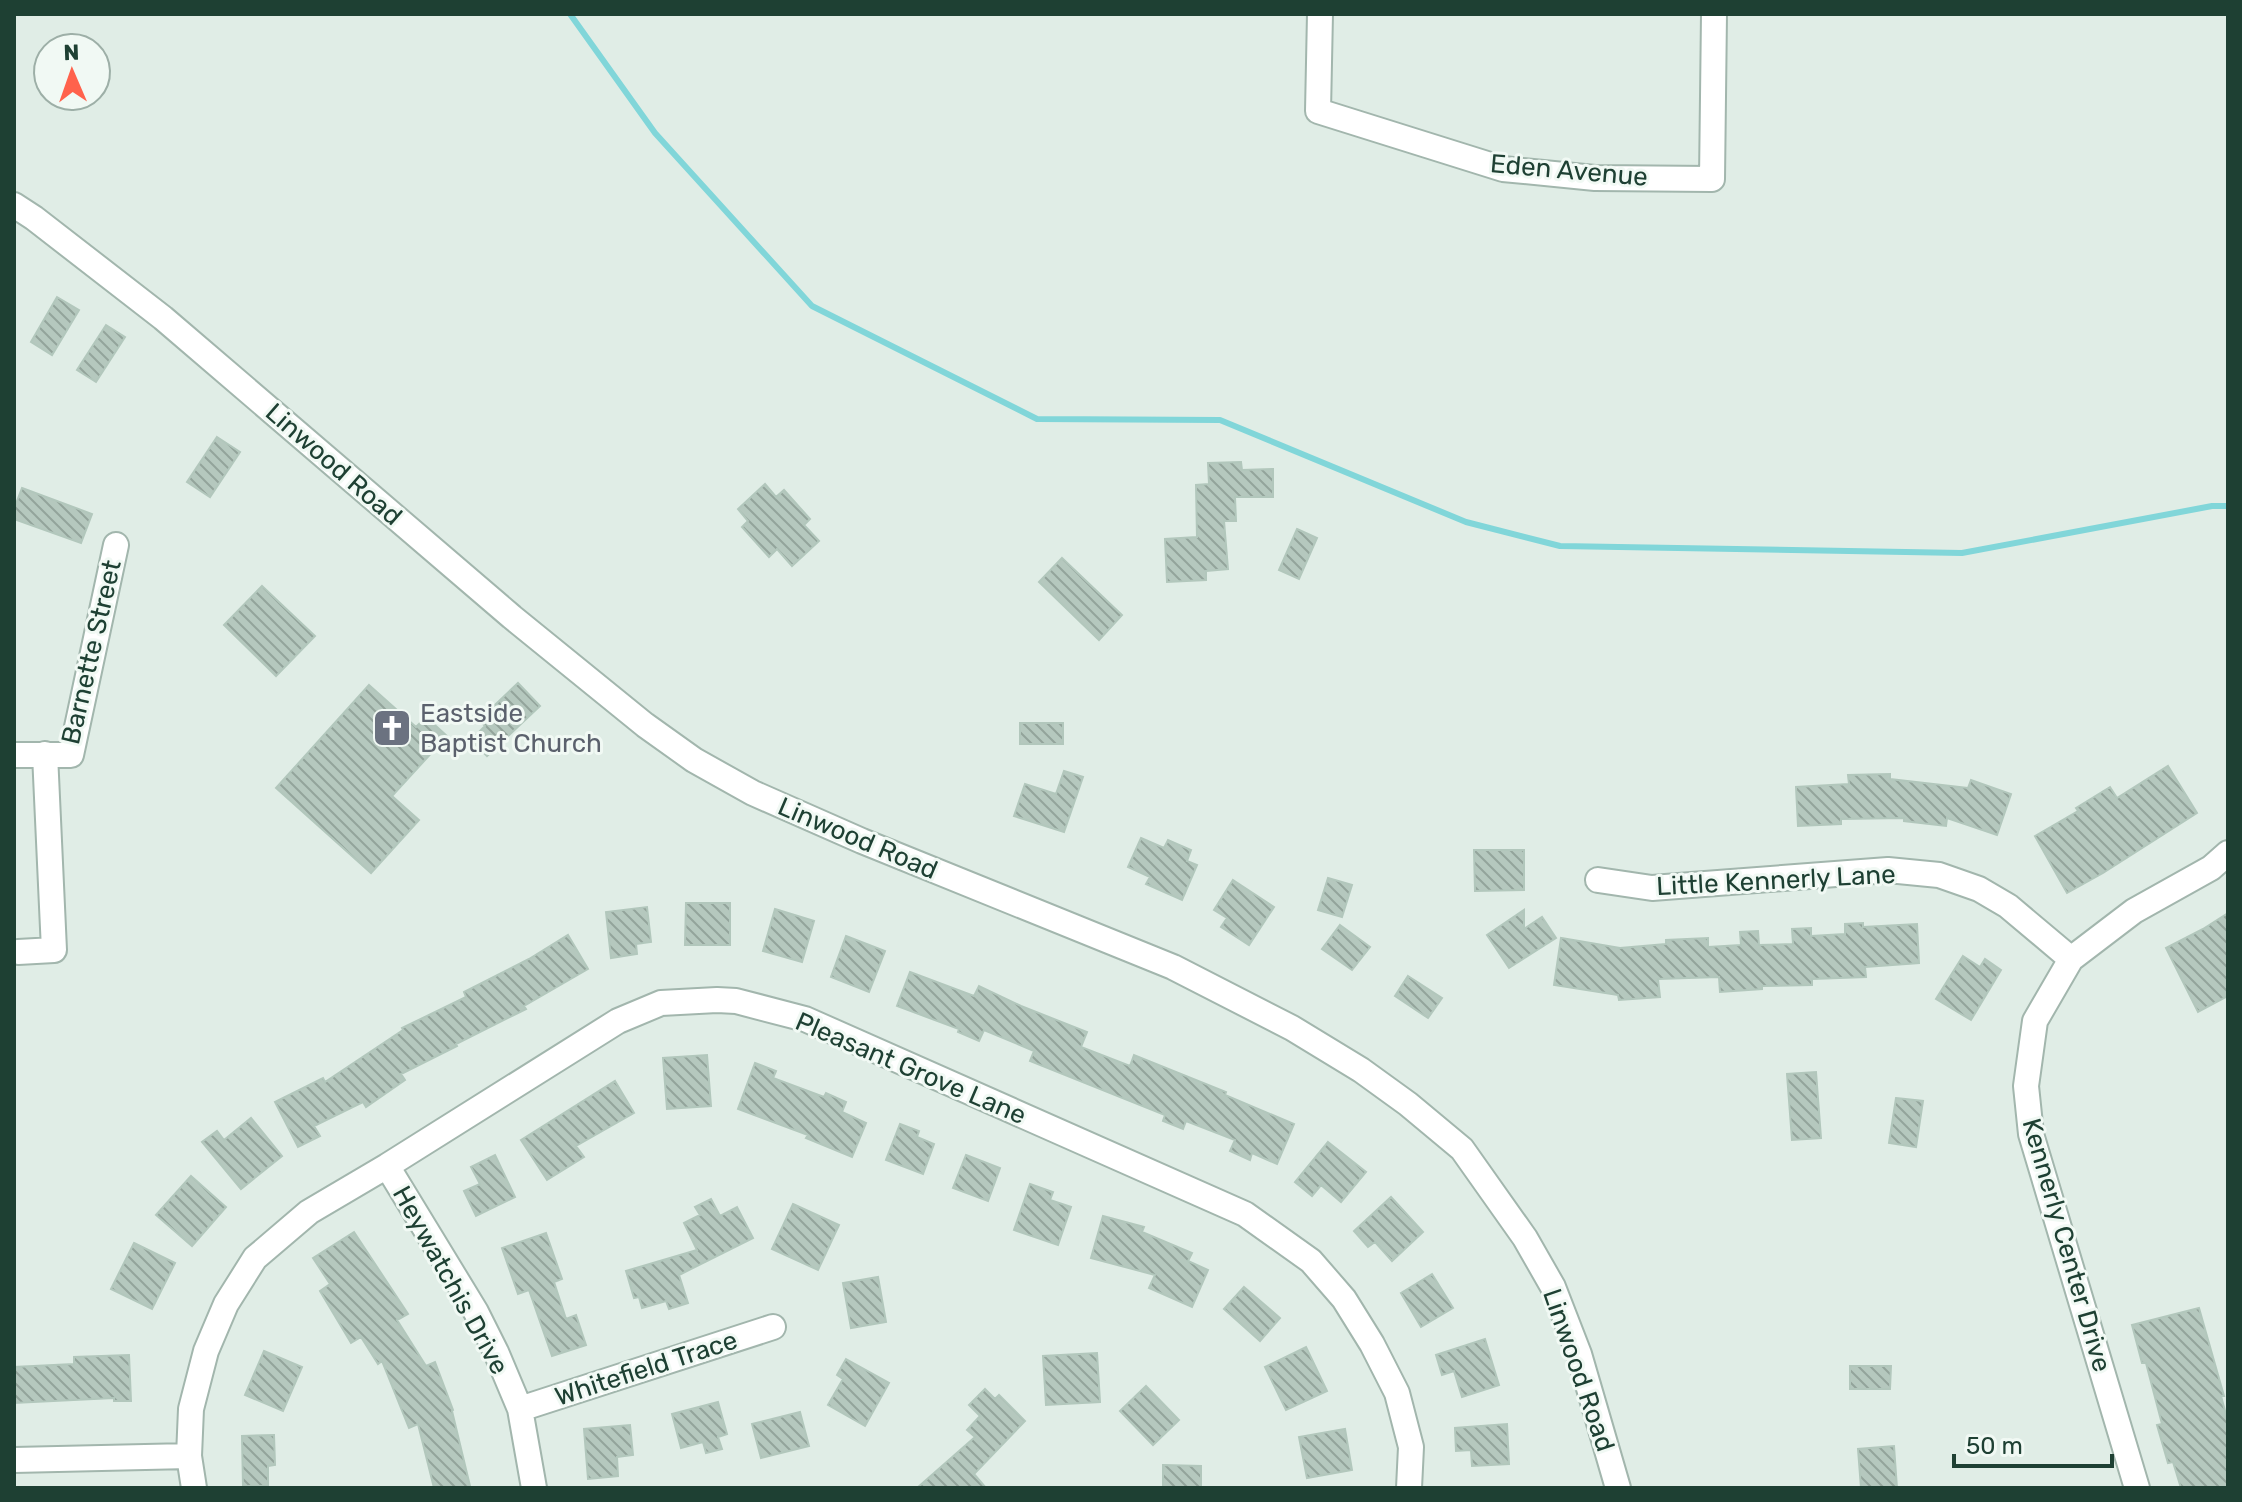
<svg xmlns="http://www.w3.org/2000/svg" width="2242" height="1502" viewBox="0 0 2242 1502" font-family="Rubik,sans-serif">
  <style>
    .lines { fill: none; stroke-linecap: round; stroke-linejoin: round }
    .stream { stroke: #81d6d9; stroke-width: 6 }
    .building { fill: url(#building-back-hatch); stroke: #b2c7bc; stroke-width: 2 }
    .minor-casing { stroke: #a2b6ad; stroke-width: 28 }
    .minor { stroke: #fff; stroke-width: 24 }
    .labels { text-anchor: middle; stroke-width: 6; stroke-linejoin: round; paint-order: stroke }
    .street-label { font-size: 26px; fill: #1e4033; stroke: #f1f9f4 }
    .worship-label { font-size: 26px; fill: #5b616d; stroke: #f1f9f4; text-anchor: start }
  </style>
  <defs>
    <pattern id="building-back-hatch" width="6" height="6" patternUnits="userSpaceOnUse" patternTransform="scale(2)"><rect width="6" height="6" fill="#b5c8be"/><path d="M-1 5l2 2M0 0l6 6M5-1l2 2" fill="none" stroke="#93a49b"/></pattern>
  </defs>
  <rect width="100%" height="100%" fill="#e0ede6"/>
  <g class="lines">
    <!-- stream -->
    <path class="stream" d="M570 14 655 133 812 306 1037 419 1220 420 1466 522 1560 546 1962 553 2212 506H2228"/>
  </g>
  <!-- building -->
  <path class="building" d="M57 297 79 310 52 355 31 342Z
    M106 325 125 337 96 382 77 370Z
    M217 437 240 452 210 497 187 482Z
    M1241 462 1242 470 1273 469V497H1235L1236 521H1224L1228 569 1206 571V580L1167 582 1165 539 1197 537 1196 485 1209 484 1208 463Z
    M765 484 776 497 784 490 810 519 804 525 819 541 792 566 777 549 769 557 742 527 748 521 738 509Z
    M22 488 92 514 81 543 14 519V509Z
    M1297 529 1317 538 1299 579 1279 570Z
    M1062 558 1122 615 1099 640 1039 582Z
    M262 586 315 636 276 676 224 625Z
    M518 683 540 706 487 756 471 740 485 726 479 720Z
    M369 685 416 727 426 717 447 736 392 796 419 820 371 873 276 788Z
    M1020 723H1063V744H1020Z
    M2168 766 2197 813 2103 873 2067 893 2035 836 2078 811 2076 808 2110 787 2117 798Z
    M1064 771 1083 777 1064 832 1014 816 1025 784 1056 794Z
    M1890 774V779L1968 788 1971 780 2011 794 1997 835 1947 818 1946 826 1904 821V818L1841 819V824L1798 826 1796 787 1849 784 1848 775Z
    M1141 838 1164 848 1168 840 1191 850 1187 861 1197 865 1182 900 1146 884 1150 877 1128 867Z
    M1474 850H1524V890L1475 891Z
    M1328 878 1352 885 1342 917 1318 910Z
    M1233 880 1274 907 1249 945 1221 927 1227 918 1214 910Z
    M686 903H730V945H685Z
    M647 907 651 942 636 944 637 954 611 958 606 912Z
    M775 909 814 921 802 962 763 951Z
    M1524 910V929L1542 917 1556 938 1509 968 1487 935Z
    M2228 913V996L2198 1012 2166 948 2203 929Z
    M1863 923V927L1917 924 1919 963 1865 967 1866 977 1812 979V985L1762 986V989L1720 992 1719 977 1658 979 1660 997 1619 1000 1618 995 1554 985 1561 938 1620 948 1666 944V940L1708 938V947L1741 945 1740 932 1758 931 1759 945 1793 944 1792 929 1811 928V936L1845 934V924Z
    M1340 925 1370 947 1352 970 1322 949Z
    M568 935 588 969 524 1006 526 1009 456 1044 457 1046 401 1074 405 1080 366 1107 363 1102 314 1126 320 1136 298 1147 275 1102 323 1078 325 1082 403 1030 402 1028 466 997 464 992 529 959Z
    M846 936 885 951 869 992 831 977Z
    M1963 956 1980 967 1985 959 2001 970 1971 1020 1936 999Z
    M910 972 974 996 979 986 1021 1006 1087 1032 1081 1047 1130 1066 1134 1055 1226 1092 1225 1095 1294 1124 1277 1164 1252 1153 1250 1160 1230 1151 1235 1140 1186 1121 1183 1129 1163 1121 1165 1115 1030 1061 1034 1051 984 1030 979 1041 958 1032 959 1029 897 1006Z
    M1408 976 1442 998 1428 1018 1395 996Z
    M707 1055 711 1106 667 1109 663 1058Z
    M755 1063 776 1071 773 1078 824 1097 826 1093 846 1102 842 1112 866 1123 852 1157 806 1138 808 1135 738 1109Z
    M1816 1072 1821 1138 1792 1140 1787 1074Z
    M615 1081 634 1113 576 1146 584 1157 547 1180 521 1140Z
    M1896 1098 1923 1101 1916 1147 1889 1143Z
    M251 1118 282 1156 241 1189 202 1142 217 1131 224 1140Z
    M900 1124 919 1131 917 1137 934 1144 923 1174 886 1160Z
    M1328 1142 1366 1172 1341 1202 1321 1185 1312 1196 1295 1182Z
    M495 1155 515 1197 476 1216 464 1191 480 1184 471 1167Z
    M966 1155 1000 1168 988 1201 953 1188Z
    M191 1176 226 1207 192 1246 156 1215Z
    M1030 1184 1053 1192 1050 1200 1071 1207 1058 1245 1014 1230Z
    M1391 1197 1423 1232 1392 1261 1375 1242 1368 1247 1354 1231Z
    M711 1199 720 1216 737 1207 753 1238 679 1275 688 1303 669 1309 666 1301 642 1308 639 1297 634 1298 626 1271 697 1250 684 1223 700 1215 695 1207Z
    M793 1204 839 1225 818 1270 772 1249Z
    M1103 1216 1144 1227 1142 1232 1192 1253 1188 1261 1208 1270 1192 1307 1149 1288 1155 1275 1091 1258Z
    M354 1232 408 1314 397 1320 426 1366 435 1362 453 1410 452 1411 470 1486 461 1488H434L418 1424 409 1428 382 1361 378 1364 361 1337 351 1343 320 1291 330 1284 313 1258Z
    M546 1233 562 1279 554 1282 566 1319 576 1315 586 1345 552 1356 529 1290 518 1294 502 1248Z
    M134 1243 175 1263 152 1309 111 1289Z
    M1432 1274 1453 1308 1421 1327 1401 1293Z
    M878 1277 886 1322 851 1328 843 1283Z
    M1244 1287 1280 1318 1260 1341 1224 1309Z
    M2199 1308 2224 1396H2221L2228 1422V1488H2181L2173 1462 2168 1463 2157 1425 2162 1424 2146 1363H2142L2132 1325Z
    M1485 1339 1499 1385 1462 1397 1454 1371 1442 1375 1436 1355Z
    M1306 1347 1327 1391 1286 1410 1265 1367Z
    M264 1351 302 1367 283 1411 245 1395Z
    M1097 1353 1100 1402 1046 1405 1043 1356Z
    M129 1355 131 1401H114V1398L14 1403V1367L74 1364V1357Z
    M846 1359 889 1383 865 1426 828 1405 843 1379 837 1375Z
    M1850 1366H1891L1890 1389H1850Z
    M1146 1386 1179 1420 1153 1445 1120 1411Z
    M985 1389 995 1399 999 1395 1025 1421 974 1474 986 1488H917L975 1437 967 1430 980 1416 969 1405Z
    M718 1402 727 1434 718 1437 722 1449 706 1453 703 1442 681 1448 672 1414Z
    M800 1412 809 1446 761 1458 752 1424Z
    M1507 1424 1509 1464 1472 1466 1471 1450 1456 1451 1455 1428Z
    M630 1425 633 1455 617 1457 618 1476 588 1479 584 1429Z
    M1345 1429 1352 1470 1307 1478 1299 1437Z
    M274 1435 275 1465 268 1466V1486H243L242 1436Z
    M1894 1446 1897 1488H1861L1858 1449Z
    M1163 1465 1201 1466V1488H1163Z"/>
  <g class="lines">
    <defs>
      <path id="minor" d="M1320 14 1318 111 1503 169 1595 178 1712 179 1714 14
        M14 205 34 218 163 318 512 617 645 725 694 760 753 793 862 841 1173 967 1292 1028 1361 1070 1408 1104 1462 1149 1525 1238 1553 1287 1579 1354 1618 1488
        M14 755H71L116 545
        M1598 880 1652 888 1888 870 1939 875 1979 889 2008 906 2071 959
        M18 952 54 950 45 754
        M387 1166 476 1312 496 1352 520 1409 534 1488
        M520 1409 773 1327
        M14 1460 189 1456
        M194 1488 189 1456 191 1409 206 1351 226 1304 255 1258 309 1212 387 1166 618 1021 661 1003 717 1000 736 1001 805 1019 1245 1214 1311 1261 1344 1299 1372 1344 1397 1393 1411 1447 1409 1488
        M2137 1488 2031 1134 2026 1086 2035 1021 2071 959 2134 911 2211 868 2228 853"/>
    </defs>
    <!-- minor casing -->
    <use href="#minor" class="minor-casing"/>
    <!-- minor -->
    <use href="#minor" class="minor"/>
  </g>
  <!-- icons -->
  <defs>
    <symbol id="church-square" viewBox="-11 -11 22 22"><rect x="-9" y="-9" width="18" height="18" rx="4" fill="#6b7280" stroke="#f1f9f4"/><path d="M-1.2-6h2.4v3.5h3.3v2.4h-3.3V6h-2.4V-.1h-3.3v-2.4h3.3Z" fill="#fff"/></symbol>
  </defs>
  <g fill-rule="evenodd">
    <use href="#church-square" x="370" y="706" width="44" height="44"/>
  </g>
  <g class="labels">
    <!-- street labels -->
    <g class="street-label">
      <text transform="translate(1569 170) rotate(5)" y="9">Eden Avenue</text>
      <text transform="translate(334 464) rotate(41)" y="9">Linwood Road</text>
      <text transform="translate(91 652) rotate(-77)" y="9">Barnette Street</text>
      <text transform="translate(858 838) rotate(23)" y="9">Linwood Road</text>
      <text transform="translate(1776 880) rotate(-3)" y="9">Little Kennerly Lane</text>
      <text transform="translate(911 1068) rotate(23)" y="9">Pleasant Grove Lane</text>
      <text transform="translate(2067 1245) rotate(74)" y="9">Kennerly Center Drive</text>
      <text transform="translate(451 1280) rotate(61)" y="9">Heywatchis Drive</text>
      <text transform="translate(646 1368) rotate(-18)" y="9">Whitefield Trace</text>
      <text transform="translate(1579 1370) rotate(71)" y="9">Linwood Road</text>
    </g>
    <!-- worship labels -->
    <g class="worship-label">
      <text x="420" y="722">Eastside<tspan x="420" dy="30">Baptist Church</tspan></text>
    </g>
  </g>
  <!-- border -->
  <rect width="2242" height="1502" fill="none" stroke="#1e4033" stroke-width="32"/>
  <!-- north arrow -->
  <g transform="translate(72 72) rotate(358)"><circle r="38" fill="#f1f9f4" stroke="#9dafa7" stroke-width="2"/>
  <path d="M0-6L14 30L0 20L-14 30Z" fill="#ff624c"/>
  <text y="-12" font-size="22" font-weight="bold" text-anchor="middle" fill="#1e4033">N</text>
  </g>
  <!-- scale -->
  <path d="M1954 1454v12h158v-12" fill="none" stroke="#1e4033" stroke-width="4"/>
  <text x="1966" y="1454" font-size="24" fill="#1e4033" stroke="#f1f9f4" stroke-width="6" paint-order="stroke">50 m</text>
</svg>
